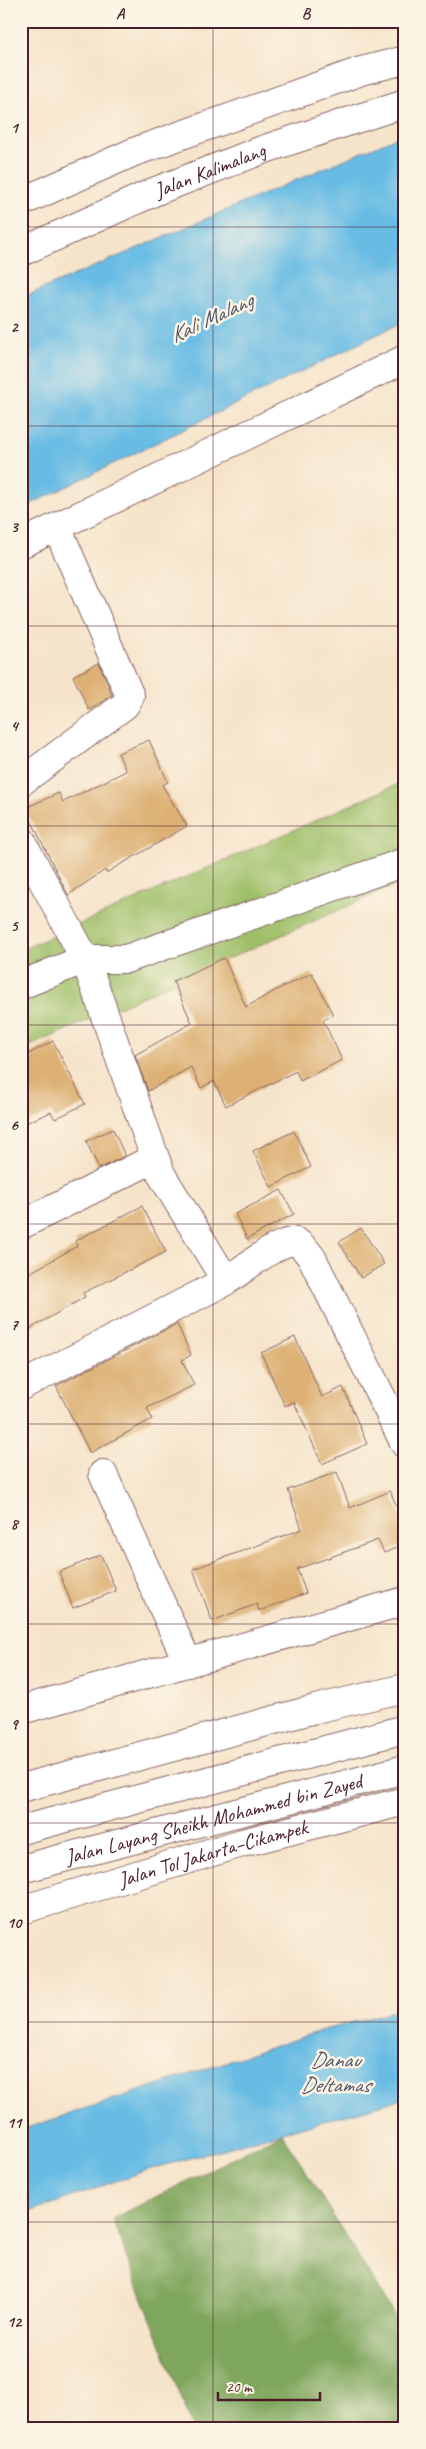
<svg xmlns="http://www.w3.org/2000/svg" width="426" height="2449" viewBox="0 0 426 2449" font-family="Caveat,sans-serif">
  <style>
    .green { fill: #9ebf68; stroke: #746f4a }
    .forest { fill: #7ea65c; stroke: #646244 }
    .water { fill: #68bce4; stroke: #596e88 }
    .building { fill: #ddb175 }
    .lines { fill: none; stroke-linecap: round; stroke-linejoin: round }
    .minor-casing { stroke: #866463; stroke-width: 30 }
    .major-casing { stroke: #866463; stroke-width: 30 }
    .highway-casing { stroke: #866463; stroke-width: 30 }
    .minor { stroke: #fff; stroke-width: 28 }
    .major { stroke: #fff; stroke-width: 28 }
    .highway { stroke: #fff; stroke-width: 28 }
    .grid { fill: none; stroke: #4a1f2b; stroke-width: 1; stroke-opacity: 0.55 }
    .labels { text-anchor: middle; stroke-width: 5; stroke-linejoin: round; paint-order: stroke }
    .street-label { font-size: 21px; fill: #4a1f2b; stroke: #fcf5e5 }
    .water-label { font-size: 22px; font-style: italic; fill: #54566c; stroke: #fcf5e5 }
    .neatline { fill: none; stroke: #4a1f2b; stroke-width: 2 }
    .grid-label { font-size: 16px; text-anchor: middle; font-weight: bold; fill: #4a1f2b }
  </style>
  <rect width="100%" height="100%" fill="#fcf5e5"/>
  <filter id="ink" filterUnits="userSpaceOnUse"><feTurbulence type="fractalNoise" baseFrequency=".02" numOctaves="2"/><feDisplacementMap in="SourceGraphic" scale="10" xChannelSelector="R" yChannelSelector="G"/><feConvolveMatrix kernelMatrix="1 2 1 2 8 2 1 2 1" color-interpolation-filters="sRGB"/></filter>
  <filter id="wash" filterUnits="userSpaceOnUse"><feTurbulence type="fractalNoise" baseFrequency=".0096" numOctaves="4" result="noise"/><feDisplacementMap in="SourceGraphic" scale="20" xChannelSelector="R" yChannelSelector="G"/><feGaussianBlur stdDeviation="1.12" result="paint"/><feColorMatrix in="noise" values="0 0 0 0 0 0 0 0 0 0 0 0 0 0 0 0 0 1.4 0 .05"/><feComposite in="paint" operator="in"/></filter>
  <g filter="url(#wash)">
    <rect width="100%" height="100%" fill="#f6e4ca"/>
    <!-- green -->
    <path class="green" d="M405 781V881L21 1050V950Z"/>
    <!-- forest -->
    <path class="forest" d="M282 2133 405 2332V2428H193L112 2219Z"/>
    <!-- water -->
    <path class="water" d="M405 136V321L21 509V298L397 137Z
      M405 2008V2098L144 2171 21 2215V2130L320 2031Z"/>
    <g id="blocks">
      <!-- building -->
      <path class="building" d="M99 663 112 695 89 710 73 676Z
        M149 740 168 782 162 785 187 826 106 873 105 870 68 895 25 808 59 793 63 802 126 771 118 753Z
        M224 958 246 1007 280 988 312 973 333 1015 323 1020 342 1060 300 1081 296 1071 226 1106 214 1081 201 1088 191 1067 148 1091 135 1055 192 1023 173 981Z
        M53 1041 85 1104 55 1119 51 1112 21 1125V1058Z
        M113 1129 125 1156 99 1169 86 1141Z
        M294 1131 311 1167 271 1187 253 1151Z
        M281 1190 294 1214 247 1239 235 1214Z
        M142 1206 166 1252 83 1293 85 1297 21 1334V1278L77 1246 75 1241Z
        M361 1228 384 1264 361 1278 339 1242Z
        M177 1324 191 1355 182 1360 194 1385 147 1408 152 1419 90 1453 56 1386Z
        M295 1337 322 1397 343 1387 367 1444 322 1464 294 1402 285 1406 261 1353Z
        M337 1472 350 1508 390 1491 405 1525V1544L384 1553 378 1540 297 1569 306 1593 259 1611 257 1604 212 1621 193 1569 302 1529 288 1490Z
        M101 1555 116 1591 73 1608 59 1572Z"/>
    </g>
  </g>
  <g filter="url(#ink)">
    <use href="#blocks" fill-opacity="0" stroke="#866463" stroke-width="1"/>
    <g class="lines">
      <defs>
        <path id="minor" d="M21 544 405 359
          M21 782 125 705 130 696 57 527
          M21 840 85 959 155 1158
          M21 985 85 959H126L405 862
          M21 1225 155 1158 161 1174 226 1281C239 1273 282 1237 296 1242 303 1245 307 1252 312 1258L405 1444
          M21 1386 226 1281
          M103 1474 188 1663
          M21 1710 405 1601"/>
        <g id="major">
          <path d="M21 202 134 152 361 71 405 60"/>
          <path id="s1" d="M21 252 156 191 262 150 405 103"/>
        </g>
        <g id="highway">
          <path d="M21 1788 315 1709 405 1688"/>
          <path d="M21 1830 405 1729"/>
          <path id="s2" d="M21 1869 405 1769"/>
          <path id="s3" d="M21 1910 242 1843 405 1801"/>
        </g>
      </defs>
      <!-- minor casing -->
      <use href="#minor" class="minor-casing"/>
      <!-- major casing -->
      <use href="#major" class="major-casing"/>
      <!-- highway casing -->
      <use href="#highway" class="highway-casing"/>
      <!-- minor -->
      <use href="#minor" class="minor"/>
      <!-- major -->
      <use href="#major" class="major"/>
      <!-- highway -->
      <use href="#highway" class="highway"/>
    </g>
  </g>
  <!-- grid -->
  <path class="grid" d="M213 21V2428M21 227H405M21 426H405M21 626H405M21 826H405M21 1025H405M21 1224H405M21 1424H405M21 1624H405M21 1823H405M21 2022H405M21 2222H405"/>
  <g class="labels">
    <!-- street labels -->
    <g class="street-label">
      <text dy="7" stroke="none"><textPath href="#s1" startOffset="206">Jalan Kalimalang</textPath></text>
      <text dy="7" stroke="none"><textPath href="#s2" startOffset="199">Jalan Layang Sheikh Mohammed bin Zayed</textPath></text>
      <text dy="7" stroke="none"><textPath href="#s3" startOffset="200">Jalan Tol Jakarta–Cikampek</textPath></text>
    </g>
    <!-- water labels -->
    <g class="water-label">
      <text transform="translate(211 317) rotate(-25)" y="8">Kali Malang</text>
      <text x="335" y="2067">Danau<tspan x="335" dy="25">Deltamas</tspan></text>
    </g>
  </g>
  <!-- margin -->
  <rect width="426" height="2449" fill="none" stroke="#fcf5e5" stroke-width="55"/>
  <!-- scale -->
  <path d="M218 2392v8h102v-8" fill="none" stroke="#4a1f2b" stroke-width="2.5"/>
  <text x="226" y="2392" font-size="15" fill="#4a1f2b" stroke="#fcf5e5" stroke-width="4" paint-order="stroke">20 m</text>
  <rect x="28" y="28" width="370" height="2394" class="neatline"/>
  <g class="grid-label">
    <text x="120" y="19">A</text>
    <text x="306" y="19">B</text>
    <text x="14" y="133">1</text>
    <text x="14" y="332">2</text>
    <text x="14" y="532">3</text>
    <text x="14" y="731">4</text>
    <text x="14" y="931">5</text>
    <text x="14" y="1130">6</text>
    <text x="14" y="1330">7</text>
    <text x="14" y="1529">8</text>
    <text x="14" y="1729">9</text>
    <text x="14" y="1928">10</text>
    <text x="14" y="2128">11</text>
    <text x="14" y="2327">12</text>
  </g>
</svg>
